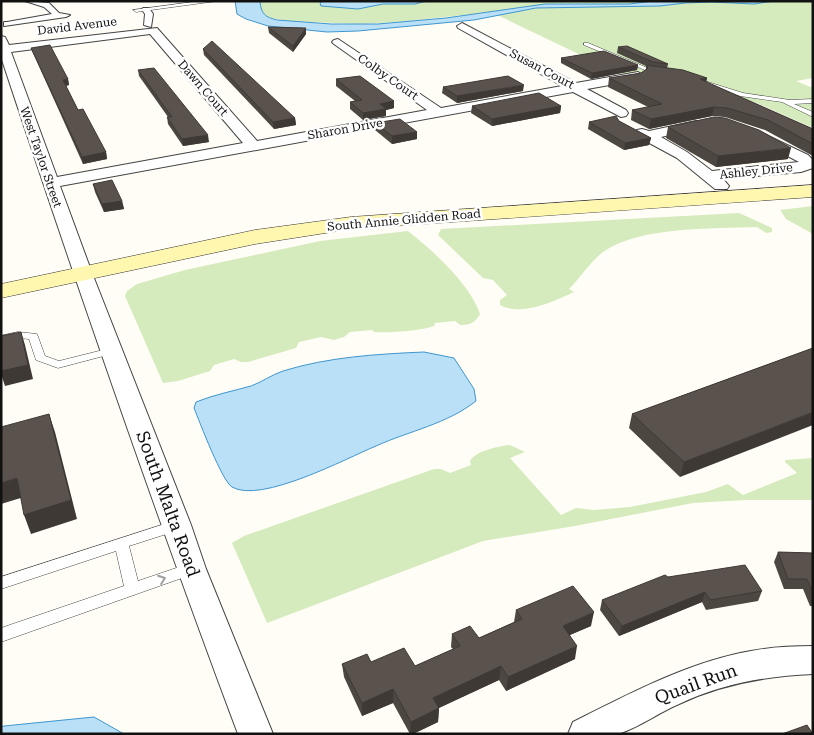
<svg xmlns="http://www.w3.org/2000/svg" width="814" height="735" viewBox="0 0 814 735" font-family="'Roboto Serif',serif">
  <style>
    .green { fill: #d5ebbd }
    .water { fill: #b9e0f7; stroke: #3f96cf }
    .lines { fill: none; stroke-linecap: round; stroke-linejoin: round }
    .service-casing { stroke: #444; stroke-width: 1 }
    .pedestrian-casing { stroke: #444; stroke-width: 2 }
    .minor-casing { stroke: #444; stroke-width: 2 }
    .secondary-casing { stroke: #333; stroke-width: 1 }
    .service { fill: #fff; fill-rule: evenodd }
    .pedestrian { fill: #fff; fill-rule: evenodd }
    .minor { fill: #fff; fill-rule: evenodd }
    .secondary { fill: #fff6b0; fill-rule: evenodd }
    .wall { fill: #4d4742 }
    .shaded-wall { fill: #3f3936 }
    .building { fill: #5a524d; stroke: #3f3936 }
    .oneway { stroke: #a0a0a0 }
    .labels { text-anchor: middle; stroke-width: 5; stroke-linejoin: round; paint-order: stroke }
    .far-street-label { font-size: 12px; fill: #111; stroke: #fff }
    .near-street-label { font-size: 18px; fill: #111; stroke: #fff }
  </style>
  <rect width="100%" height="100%" fill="#fffdf5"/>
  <!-- green -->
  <path class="green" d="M260 1H813V78L796 81 813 88V128L759 104 727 94 679 102 491 12 399 22 359 24 287 21 266 17 261 9Z
    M813 206V234L786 219 780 210Z
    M739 213 772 228V232L766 233 757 227C712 229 640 226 603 252 590 262 581 277 569 289L574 292C555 301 521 317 500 305V300L507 295 493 280 483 278 438 235 441 229Z
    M408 231C431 249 471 285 480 314 475 323 470 325 460 325L455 321 435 323 434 326C420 331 389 333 374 332L372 330 350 332 344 337 334 340 321 337 299 342 296 348 248 362H241L234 359 214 365 210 371 178 381 163 383 125 296 127 291 137 284 185 270 320 241Z
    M510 445 525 452 510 458 561 515 576 508 594 510 630 507 706 492 728 484 743 495 797 473 785 462V460L813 458V500H747L693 503 575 526 483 541 267 623 232 543 244 536 434 469H441L450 473 471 465 470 461C475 451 499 446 510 445Z"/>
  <!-- water -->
  <path class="water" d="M235 1H260C261 14 265 17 277 20L331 24H378L446 18 545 4H629L653 1H774L754 4 711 2 685 3 660 6 536 8 474 20 358 31 327 32 268 26 246 19 237 14Z
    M322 1H427L415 4H383L358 9 321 6 320 3Z
    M424 352 454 358 474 389 476 401C447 424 409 431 376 446 347 458 261 504 232 487 222 481 200 423 194 408L196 402C213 395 233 391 251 386 262 382 271 375 283 371 328 357 377 354 424 352Z
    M94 717 124 734H1V727L4 726Z"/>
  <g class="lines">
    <defs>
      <path id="service" d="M200 1H217L136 12 133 10Z
        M584 43H588L662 74 657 75 584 45Z
        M692 77 743 93 790 100 813 99V103L794 104 813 112V117L782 102 740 96 692 79Z
        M18 332 37 334 45 356 59 361 111 348 116 351 115 353 58 368 36 360 29 339 18 338 1 342V336Z
        M177 520 182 521 184 525 182 529 129 546 138 581 191 563 196 565 198 569 196 573 1 642V628L124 586 116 551 1 589V577Z"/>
      <path id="pedestrian" d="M25 1 49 3 59 13 70 15 66 17 4 26V22H7L52 14 44 7Z
        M143 8H149L153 14 151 27 144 25 145 14 142 10Z"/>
      <path id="minor" d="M462 23 576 83 638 72 644 76 638 80 587 89 626 110 628 113 626 116 621 117 573 92 60 186 92 273 191 525 206 569 273 734H238C154 510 76 283 1 57V36L5 37 9 45 157 28 257 141 427 110 334 44 332 42 334 40 338 39 441 108 562 86 458 28 457 26ZM150 34 243 143 57 177 11 52Z
        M696 121 701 122 703 125 701 128 661 137 687 152 712 171 799 162 757 140 755 137 757 134 762 133 808 155 813 160V168L801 172 723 179 729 186 727 189H715L677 158 642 139 635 133 637 130 642 129 649 131Z
        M813 646V674C765 676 722 684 679 704 660 712 641 726 621 733 611 735 580 734 568 734L573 722C629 694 688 662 751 651 772 647 792 646 813 646Z"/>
      <path id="secondary" d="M813 185V197L351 229 255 244 1 298V284L255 230 351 217Z"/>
    </defs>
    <!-- service casing -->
    <use href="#service" class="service-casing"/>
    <!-- pedestrian casing -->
    <use href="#pedestrian" class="pedestrian-casing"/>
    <!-- minor casing -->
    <use href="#minor" class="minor-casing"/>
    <!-- secondary casing -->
    <use href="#secondary" class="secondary-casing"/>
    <!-- service -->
    <use href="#service" class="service"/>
    <!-- pedestrian -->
    <use href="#pedestrian" class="pedestrian"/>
    <!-- minor -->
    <use href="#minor" class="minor"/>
    <!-- secondary -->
    <use href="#secondary" class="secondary"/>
  </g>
  <!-- wall -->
  <path class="wall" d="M268 27 306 34 293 52 269 33Z
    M618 47 668 64 667 68 707 78 706 82 813 129V156L765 130 725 117 712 116 649 129 631 120 632 110 648 107 608 87 609 78 641 73 646 70V66L617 53Z
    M31 48 68 79 69 85 66 86 78 110 106 152 107 159 83 164 33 53Z
    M203 49 295 118 296 125 274 129 204 55Z
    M561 58 638 65 637 70 591 79 561 63Z
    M138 70 209 142 183 146 168 124 167 117H168L139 76Z
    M336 79 394 101V108L386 110V116L363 120 350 109V102L355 101 336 86Z
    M443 87 523 91 457 103 442 93Z
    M472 106H561L560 113 492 126 471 113Z
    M619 121 651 138 649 145 624 150 588 129 589 122Z
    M375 123 417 132V139L392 144 375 130Z
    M668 127 788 159 716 167 666 138Z
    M93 184 122 201 124 209 104 212 95 192Z
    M813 348 680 477 629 428 632 414Z
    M778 552 813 553V606H810L803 589H784L774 562Z
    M668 577 762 591 758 601 706 610 702 602 619 636 600 610 602 600Z
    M516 610 591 626 570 635 575 659 506 691 499 680 439 708 438 722 413 734H410L393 703 362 716 344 677 342 664 371 662 415 666 453 649 451 647 452 634 479 638 514 622Z"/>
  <!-- shaded-wall -->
  <path class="shaded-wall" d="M306 28V34L293 52V46Z
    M638 65 637 70 591 79 592 73Z
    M707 78 705 87 700 79Z
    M68 79 69 85 64 86 63 80Z
    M524 85 523 91 457 103V96Z
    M394 101V108L386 110V116L363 120V113L380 104Z
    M561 106 560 113 492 126V119Z
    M714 107 712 116 649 129 651 119Z
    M295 118 296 125 274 129 273 122Z
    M417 132V139L392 144V136Z
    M208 135 209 142 183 146 182 139Z
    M651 138 649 145 624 150 625 143Z
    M791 148 788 159 716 167 718 156Z
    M106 152 107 159 83 164 82 157Z
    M122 201 124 209 104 212 102 204Z
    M21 332 25 345 33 379 5 386 1 374V368Z
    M813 412V425L680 477 684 462Z
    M49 414 55 432 77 519 31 534 24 515Z
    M17 478 24 497 1 504V483Z
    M705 592 702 602 619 636 622 626Z
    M594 612 591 626 560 639 563 626Z
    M577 646 575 659 506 691 508 677Z
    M501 666 499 680 432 711 433 698Z
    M393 689V703L362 716V703Z
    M439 708 438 722 413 734H410L411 722Z"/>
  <!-- building -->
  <path class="building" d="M268 27 306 28 293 46Z
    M212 41 295 118 273 122 203 49Z
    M50 45 68 79 63 80 78 110 83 109 106 152 82 157 31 48Z
    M627 46 668 64 653 62 618 47Z
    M604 51 638 65 592 73 561 58Z
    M646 65 683 70 707 78 700 79 813 129V144L768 120 727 108 714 107 651 119 632 110 662 104 609 78 641 73 648 68Z
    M154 68 208 135 182 139 167 117H172L138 70Z
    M360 76 394 101 380 104 386 109 363 113 350 102 362 100 336 79Z
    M508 76 524 85 457 96 443 87Z
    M539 93 561 106 492 119 472 106Z
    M616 116 619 121 651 138 625 143 589 122Z
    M714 117 725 118 759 130 791 148 718 156 668 127Z
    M400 119 417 132 392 136 375 123Z
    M112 180 122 201 102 204 93 184Z
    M21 332 28 365 1 371V336Z
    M813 348V412L684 462 632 414Z
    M49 414 71 500 24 515 17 478 1 483V427Z
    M778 552 813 553V593L807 579H788Z
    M745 565 762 591 710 600 705 592 622 626 602 600 665 575 668 577Z
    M573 586 594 612 563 626 577 646 508 677 501 666 433 698 439 708 411 722 393 689 362 703 342 664 367 654 371 662 404 648 415 666 460 646 452 634 470 626 479 638 522 619 516 610Z
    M807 725 813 734H782Z"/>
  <!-- one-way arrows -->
  <defs><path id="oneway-chevron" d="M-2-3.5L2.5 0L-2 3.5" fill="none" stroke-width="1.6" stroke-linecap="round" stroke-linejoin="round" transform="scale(1.25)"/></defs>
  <use class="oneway" href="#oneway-chevron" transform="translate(162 579) rotate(-20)"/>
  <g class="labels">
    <!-- far-street labels -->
    <g class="far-street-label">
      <text transform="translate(77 26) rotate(-7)" y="4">David Avenue</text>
      <text transform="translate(542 69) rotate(28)" y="4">Susan Court</text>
      <text transform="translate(388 77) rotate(35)" y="4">Colby Court</text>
      <text transform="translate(203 88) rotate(49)" y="4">Dawn Court</text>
      <text transform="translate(345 129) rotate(-10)" y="4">Sharon Drive</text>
      <text transform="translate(41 157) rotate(71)" y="4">West Taylor Street</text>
      <text transform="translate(756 171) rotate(-6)" y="4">Ashley Drive</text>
      <text transform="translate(404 220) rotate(-5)" y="4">South Annie Glidden Road</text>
    </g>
    <!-- near-street labels -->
    <g class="near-street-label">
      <text transform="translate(168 504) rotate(70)" y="6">South Malta Road</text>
      <text transform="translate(696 684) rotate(-20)" y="6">Quail Run</text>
    </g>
  </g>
  <!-- border -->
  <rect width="814" height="735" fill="none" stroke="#111111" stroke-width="5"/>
</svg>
